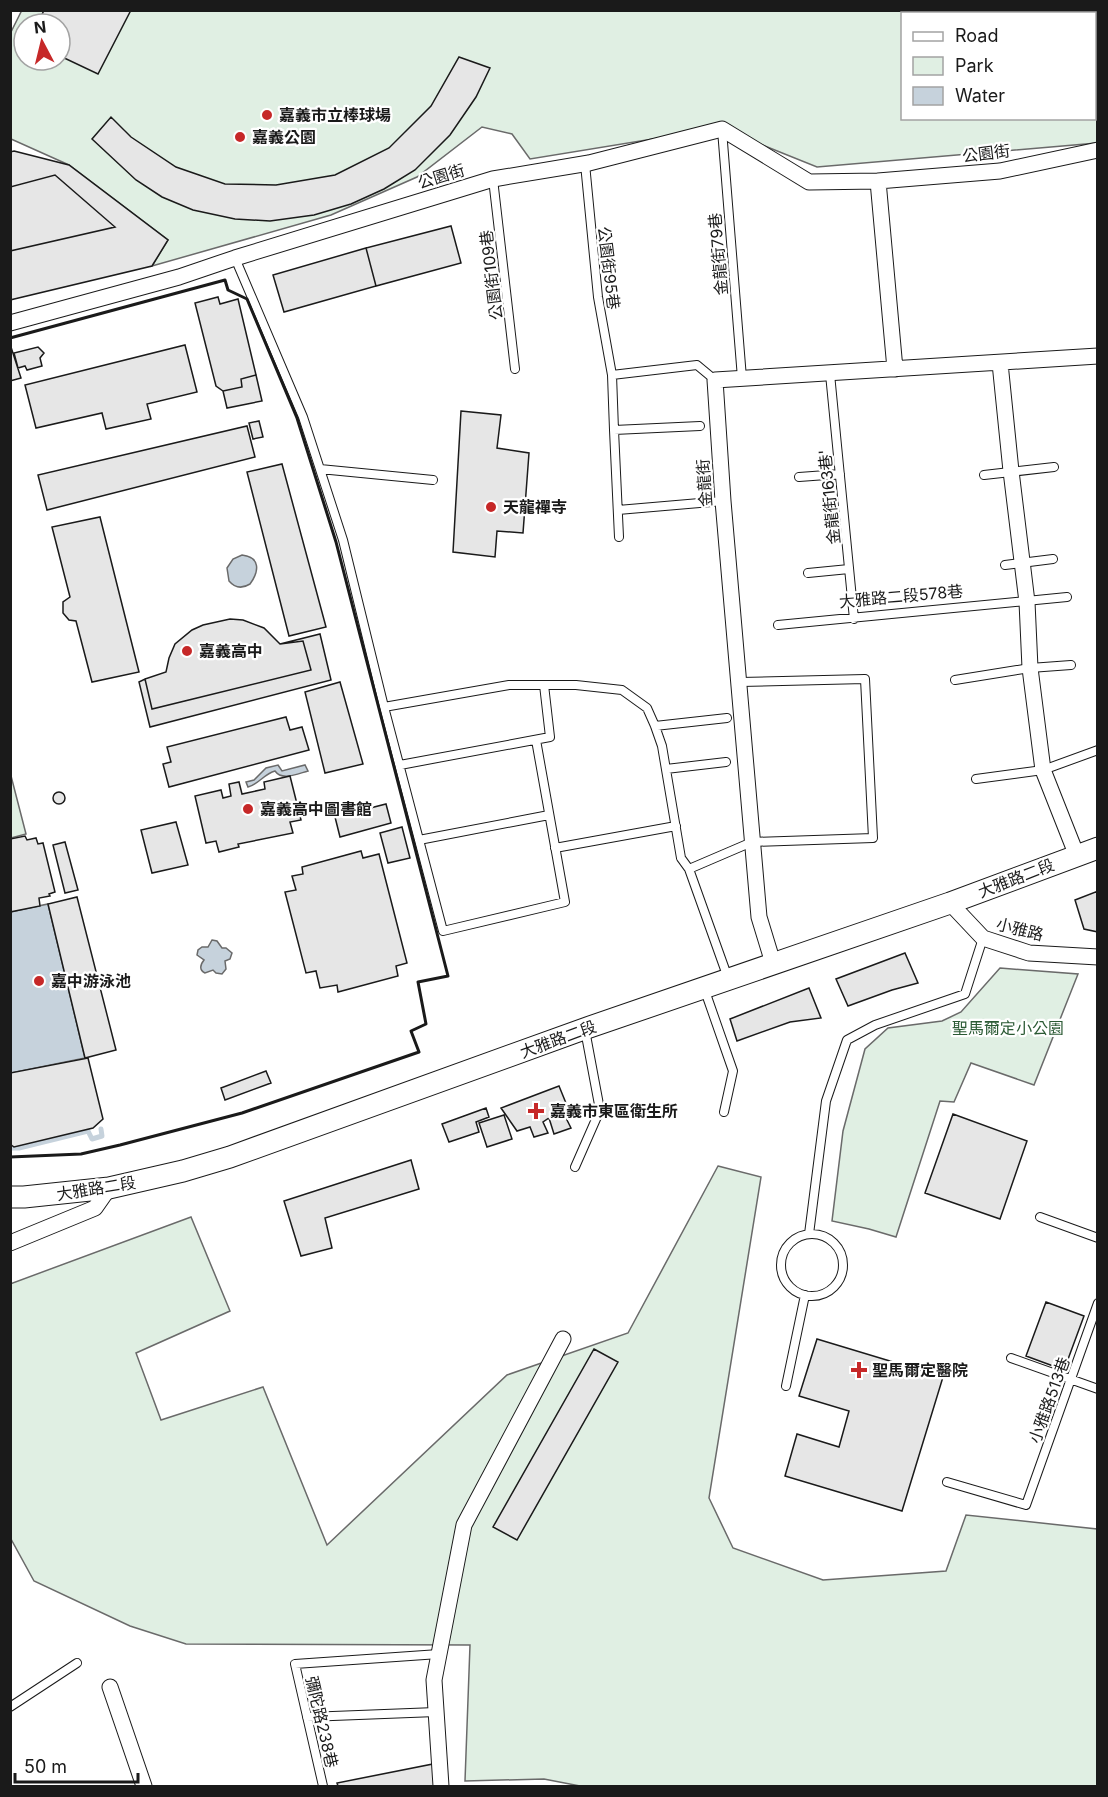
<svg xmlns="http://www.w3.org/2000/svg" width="1108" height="1797" viewBox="0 0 1108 1797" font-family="Inter,'Noto Sans TC',sans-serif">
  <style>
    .green { fill: #e0efe3; stroke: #6a6a6a; stroke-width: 1.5; fill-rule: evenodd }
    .water { fill: #c6d2dc; stroke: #6a6a6a; stroke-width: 1.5 }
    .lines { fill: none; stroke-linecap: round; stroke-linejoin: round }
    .stream { stroke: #c6d2dc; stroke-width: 5 }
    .building { fill: #e6e6e6; stroke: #1a1a1a; stroke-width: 1.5 }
    .lane-casing { stroke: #1a1a1a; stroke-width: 10 }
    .street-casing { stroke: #1a1a1a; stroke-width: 17 }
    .secondary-casing { stroke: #1a1a1a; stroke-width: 23 }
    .lane { stroke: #fff; stroke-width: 8 }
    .street { stroke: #fff; stroke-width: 15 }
    .secondary { stroke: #fff; stroke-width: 21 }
    .wall { stroke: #1a1a1a; stroke-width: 3 }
    .poi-dot { fill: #c62828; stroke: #fff; stroke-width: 2 }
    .labels { text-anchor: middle; stroke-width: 4.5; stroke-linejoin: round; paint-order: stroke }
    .poi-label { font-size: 16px; font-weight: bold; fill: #1a1a1a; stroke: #fff; text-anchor: start }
    .street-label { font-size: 16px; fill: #1a1a1a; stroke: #fff }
    .park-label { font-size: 16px; fill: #2b5a34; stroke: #fff }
  </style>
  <rect width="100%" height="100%" fill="#fff"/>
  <!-- green -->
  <path class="green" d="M22 10 1097 11V143L817 167 720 128 530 159 512 134 482 127 417 177 331 215 152 266 168 240 69 165 11 139 10 34ZM902 14H1094V118H902ZM24 24H60V60H24Z
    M10 772 26 834 11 838H10Z
    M1000 968 1078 974 1034 1085 971 1063 954 1102 940 1101 896 1237 869 1229 832 1221 843 1131 865 1049 888 1028 942 1021 961 1012Z
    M718 1166 761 1177 709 1498 733 1548 823 1580 946 1571 966 1515 1097 1529V1786H580L544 1779 465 1781 470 1645 186 1644 130 1626 34 1581 11 1539 10 1284 191 1217 230 1311 136 1353 161 1420 263 1387 327 1545 507 1375 628 1333Z"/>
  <!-- water -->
  <path class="water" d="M242 555C261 557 259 572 250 584 242 589 235 588 229 581L227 568 233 559Z
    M278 765 282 771 305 765 308 771C297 774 282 781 275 771 264 774 259 784 248 787L246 782 254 780 266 768Z
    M48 904 85 1058 11 1073 10 912Z
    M212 940 217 941 222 948H226L232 953 230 959 225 961 226 969 222 974 216 973 213 970 205 973C199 970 200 965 204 960L197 955 198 950 202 947H208Z"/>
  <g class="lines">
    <!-- stream -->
    <path class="stream" d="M10 1148H19L88 1131 92 1139 102 1136 101 1129"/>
  </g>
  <!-- building -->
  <path class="building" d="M44 10H131L98 74 60 56V24H38Z
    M459 57 490 68 476 97 450 135 415 170 384 189 351 204 314 215 270 221 235 219 193 210 162 197 136 180 92 139 111 117 131 137 176 167 225 184 276 185 335 175 389 148 431 106Z
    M14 151 69 165 168 240 152 266 10 300V152Z
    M55 175 115 227 10 251V187Z
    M451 226 461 263 376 286 366 248Z
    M366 248 376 286 284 312 273 275Z
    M218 297 220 304 238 299 256 375 241 379 242 387 223 391 216 386 195 303Z
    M10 344 21 378 10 381Z
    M185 345 197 392 147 404 151 419 106 429 102 413 36 428 25 385Z
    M38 347 44 353 40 358 42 366 27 370 25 366 18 368 14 353Z
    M256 375 262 401 227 408 223 391 242 387 241 379Z
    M461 411 501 415 497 448 529 453 523 533 497 531 495 557 453 552Z
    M259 421 263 437 253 439 249 423Z
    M247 426 255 457 47 510 38 475Z
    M282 464 326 627 289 636 247 472Z
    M100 517 139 672 92 682 76 621 69 620 63 613V602L70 597 52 527Z
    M230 619 243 620 264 628 280 644 303 641 311 670 152 709 145 679 166 672 169 658 175 644 192 630 203 625Z
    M320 634 331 680 150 727 139 682 145 679 152 709 311 670 303 641 280 644Z
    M340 682 363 764 325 773 305 692Z
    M286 717 290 730 302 727 309 750 169 787 163 764 171 762 167 747Z
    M290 776 301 820 290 822 293 833 238 844 239 847 219 852 216 841 206 843 195 796 221 790 223 798 231 796 229 784 239 782 242 794 265 789 264 782Z
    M53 798a6 6 0 1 1 12 0a6 6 0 1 1-12 0Z
    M386 804 391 823 340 837 335 817Z
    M176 822 188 865 152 873 141 830Z
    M402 827 410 858 388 863 380 833Z
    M25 836 27 840 36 838 38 844 43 843 55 892 49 894 50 896 39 898 40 906 10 912V839Z
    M65 842 78 890 65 893 53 845Z
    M361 851 363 858 379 854 407 963 396 966 398 976 338 992 337 985 320 988 316 971 306 973 285 892 296 890 292 876 303 874 302 867Z
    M1098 891V932L1084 929 1075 900Z
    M77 897 116 1050 85 1058 48 904Z
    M905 953 918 983 892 990 848 1006 836 979Z
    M809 988 821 1018 790 1022 737 1041 730 1019Z
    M88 1058 103 1119 93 1128 14 1147 10 1144V1073Z
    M266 1071 271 1083 225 1100 221 1088Z
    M559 1086 570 1113 565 1116 571 1128 554 1134 549 1118 543 1122 548 1133 534 1137 530 1127 517 1131 501 1108Z
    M486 1108 489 1117 476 1122 479 1132 449 1142 442 1124Z
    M953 1114 1027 1141 1000 1219 925 1193Z
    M504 1115 512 1139 487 1147 479 1123Z
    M411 1160 419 1189 325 1218 332 1248 301 1256 284 1201Z
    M1046 1302 1084 1316 1064 1370 1026 1356Z
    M817 1339 943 1377 902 1511 785 1476 797 1434 839 1447 849 1411 799 1396Z
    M594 1349 618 1362 517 1540 493 1527Z
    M438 1763 439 1786H338L337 1783Z"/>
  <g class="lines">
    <defs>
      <path id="lane" d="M722 130 742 378
        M585 164 598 297 612 375 697 365 715 380
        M493 179 515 369
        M235 258 303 417 343 540 384 707 509 685H576L622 690 647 708 655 726 662 746 681 858 689 869 752 842 873 838 865 679 740 682
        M830 374 854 619
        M612 375 614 430 700 426
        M614 430 619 537
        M320 469 433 480
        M984 475 1054 467
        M799 477 840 474
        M618 510 723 501
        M1005 565 1053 559
        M808 573 849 569
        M778 625 1067 597
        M955 680 1030 668 1071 665
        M384 707 443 931 565 902 536 740
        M655 726 727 718
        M400 765 550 737 544 685
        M666 769 726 762
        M976 779 1043 770 1098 750
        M419 840 549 815
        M555 848 676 826
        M689 869 728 978
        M704 988 733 1071 724 1112
        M575 1167 600 1110 585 1030
        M1040 1217 1098 1238
        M809 1234 826 1101 847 1040 875 1025 965 994 983 938
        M781 1265a31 31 0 1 1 62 0a31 31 0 1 1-62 0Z
        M1011 1358 1098 1389
        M786 1386 805 1295
        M947 1482 1026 1505 1098 1303
        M10 1707 77 1663
        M307 1717 436 1712
        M323 1786 295 1664 439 1654"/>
      <path id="street" d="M878 181 895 369
        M10 323 179 277 235 258 493 179 589 163 722 129 809 182 878 181 1000 171 1098 150
        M1000 363 1011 471 1027 602 1030 668 1043 770 1077 856
        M950 903 983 938 1029 953 1098 957
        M773 963 759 917 723 501 715 380 1098 356
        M10 1243 95 1208 109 1188
        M110 1687 144 1786
        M441 1786 434 1680 464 1525 563 1339"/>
      <path id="secondary" d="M10 1197H24L109 1188 183 1171 230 1157 584 1029 950 903 1098 848"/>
    </defs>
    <!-- lane casing -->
    <use href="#lane" class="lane-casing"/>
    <!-- street casing -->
    <use href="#street" class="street-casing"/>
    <!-- secondary casing -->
    <use href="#secondary" class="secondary-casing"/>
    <!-- lane -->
    <use href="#lane" class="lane"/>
    <!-- street -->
    <use href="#street" class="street"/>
    <!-- secondary -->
    <use href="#secondary" class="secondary"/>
    <!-- wall -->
    <path class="wall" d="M10 338 225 280 228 290 247 299 297 418 336 542 448 976 418 982 426 1024 411 1031 419 1052 242 1113 120 1145 81 1154 10 1157"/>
  </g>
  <!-- markers -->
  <g class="poi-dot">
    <circle cx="267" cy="115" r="6"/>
    <circle cx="240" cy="137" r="6"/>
    <circle cx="491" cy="507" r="6"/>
    <circle cx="187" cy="651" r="6"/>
    <circle cx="248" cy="809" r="6"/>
    <circle cx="39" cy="981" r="6"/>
    <path d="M533 1102h6v6h6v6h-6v6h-6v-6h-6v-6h6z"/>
    <path d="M856 1361h6v6h6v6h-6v6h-6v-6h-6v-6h6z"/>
  </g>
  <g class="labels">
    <!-- poi labels -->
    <g class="poi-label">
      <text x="279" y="121">嘉義市立棒球場</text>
      <text x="252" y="143">嘉義公園</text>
      <text x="503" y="513">天龍禪寺</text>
      <text x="199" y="657">嘉義高中</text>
      <text x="260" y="815">嘉義高中圖書館</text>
      <text x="51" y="987">嘉中游泳池</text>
      <text x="550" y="1117">嘉義市東區衛生所</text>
      <text x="872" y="1376">聖馬爾定醫院</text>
    </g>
    <!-- street labels -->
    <g class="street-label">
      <text transform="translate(986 153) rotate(-7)" y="6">公園街</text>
      <text transform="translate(441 176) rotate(-17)" y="6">公園街</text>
      <text transform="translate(718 254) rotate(-95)" y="6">金龍街79巷</text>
      <text transform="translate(609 268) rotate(83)" y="6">公園街95巷</text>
      <text transform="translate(491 275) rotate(-97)" y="6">公園街109巷</text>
      <text transform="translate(704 483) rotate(-94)" y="6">金龍街</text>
      <text transform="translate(829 497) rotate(-96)" y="6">金龍街163巷'</text>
      <text transform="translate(901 596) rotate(-5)" y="6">大雅路二段578巷</text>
      <text transform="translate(1016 878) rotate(-21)" y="6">大雅路二段</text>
      <text transform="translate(1020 929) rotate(14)" y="6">小雅路</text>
      <text transform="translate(558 1039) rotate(-20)" y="6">大雅路二段</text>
      <text transform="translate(96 1188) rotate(-9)" y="6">大雅路二段</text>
      <text transform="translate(1049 1400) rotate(-70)" y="6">小雅路513巷</text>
      <text transform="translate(322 1722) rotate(77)" y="6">彌陀路238巷</text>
    </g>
    <!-- park labels -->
    <g class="park-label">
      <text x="1008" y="1034">聖馬爾定小公園</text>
    </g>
  </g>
  <!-- border -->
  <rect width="1108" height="1797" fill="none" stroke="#1a1a1a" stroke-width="24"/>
  <!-- legend -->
  <rect x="901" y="12" width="195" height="108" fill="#ffffff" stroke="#a3a3a3" stroke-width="1.5"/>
  <rect x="913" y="32" width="30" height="9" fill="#ffffff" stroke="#a3a3a3" stroke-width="1.5"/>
  <text x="955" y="42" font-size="18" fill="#1a1a1a">Road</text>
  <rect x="913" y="57" width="30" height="18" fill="#e0efe3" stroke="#a3a3a3" stroke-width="1.5"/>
  <text x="955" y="72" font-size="18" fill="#1a1a1a">Park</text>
  <rect x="913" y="87" width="30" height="18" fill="#c6d2dc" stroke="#a3a3a3" stroke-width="1.5"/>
  <text x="955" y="102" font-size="18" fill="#1a1a1a">Water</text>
  <!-- north arrow -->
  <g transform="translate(42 42) rotate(353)"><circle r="28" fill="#ffffff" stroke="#a3a3a3" stroke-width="1.5"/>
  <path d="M0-4.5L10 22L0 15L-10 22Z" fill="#c62828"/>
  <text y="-9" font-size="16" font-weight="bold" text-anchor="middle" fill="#1a1a1a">N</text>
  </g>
  <!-- scale -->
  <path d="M15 1773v9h123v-9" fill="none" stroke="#1a1a1a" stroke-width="3"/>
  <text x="24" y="1773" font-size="18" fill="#1a1a1a" stroke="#ffffff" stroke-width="4.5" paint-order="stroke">50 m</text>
</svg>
